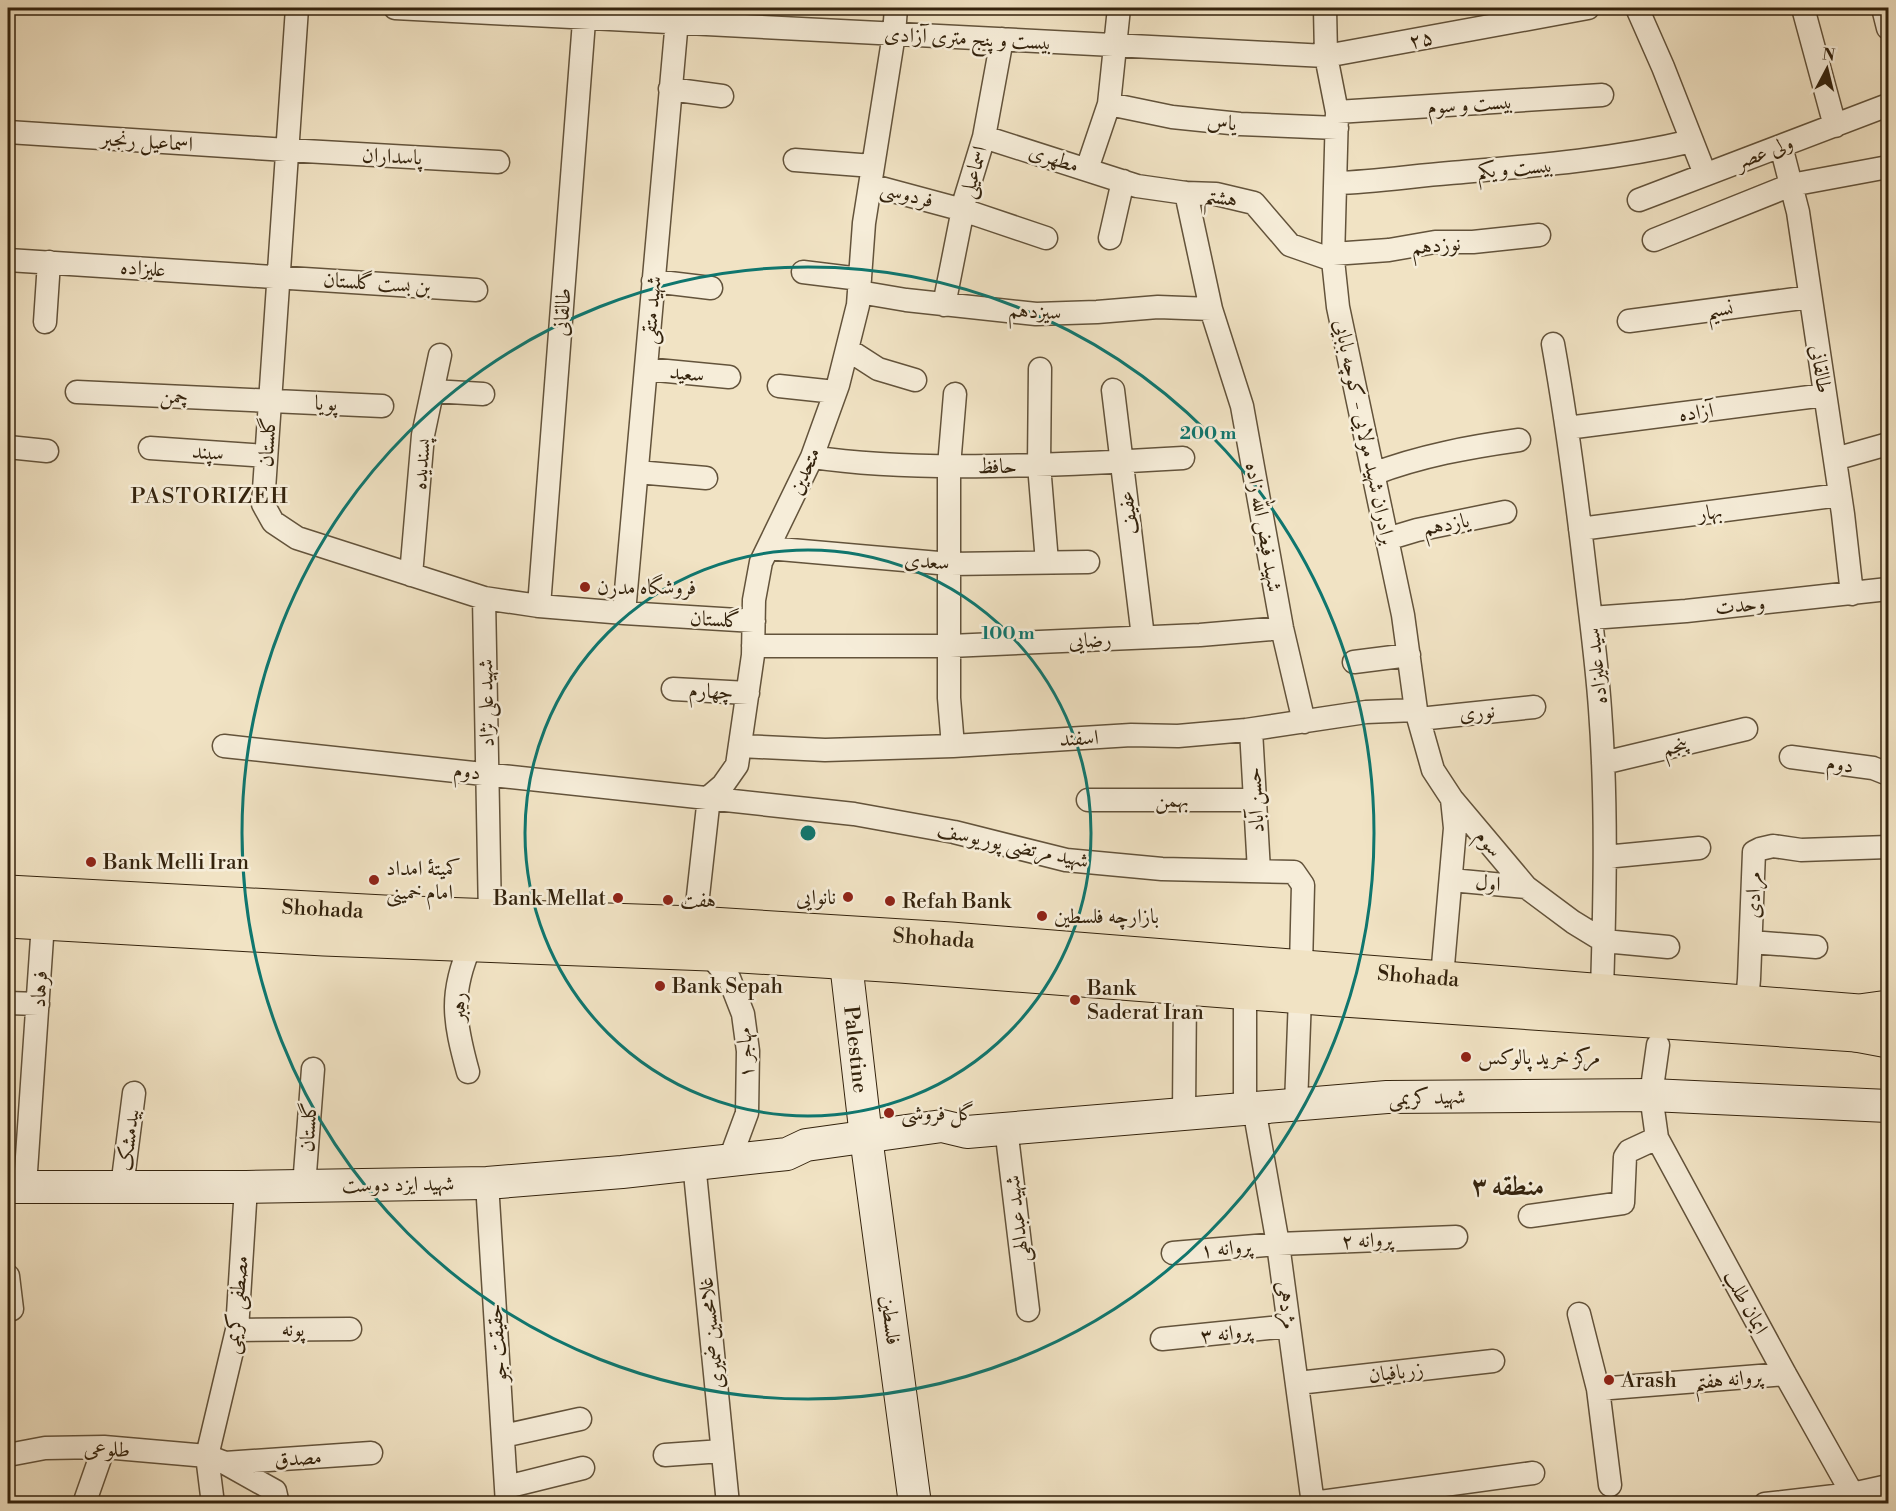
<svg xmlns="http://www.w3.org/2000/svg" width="1896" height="1511" viewBox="0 0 1896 1511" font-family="'Libre Bodoni',Amiri,serif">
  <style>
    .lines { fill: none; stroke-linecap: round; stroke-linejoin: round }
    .street-casing { stroke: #63533b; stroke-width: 25 }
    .secondary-casing { stroke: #34230d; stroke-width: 34 }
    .primary-casing { stroke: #34230d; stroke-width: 35 }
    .street { stroke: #f6edd9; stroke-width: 22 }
    .secondary { stroke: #f6edd9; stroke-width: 32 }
    .primary { stroke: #f1e3c4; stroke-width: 33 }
    .ring { fill: none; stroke: #0f766e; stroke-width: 3 }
    .poi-dot { fill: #8f2418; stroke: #f6edd9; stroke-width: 2 }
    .labels { text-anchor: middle; stroke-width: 5; stroke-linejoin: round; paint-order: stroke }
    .street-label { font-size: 21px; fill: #34230d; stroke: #f6edd9 }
    .poi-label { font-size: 21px; fill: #34230d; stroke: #f6edd9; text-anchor: start }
    .neighbourhood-label { font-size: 22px; letter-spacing: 1.5px; fill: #34230d; stroke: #f6edd9 }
    .district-label { font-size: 27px; font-weight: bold; fill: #34230d; stroke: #f6edd9 }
    .centre { fill: #0f766e; stroke: #f6edd9; stroke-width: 3 }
    .ring-label { font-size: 18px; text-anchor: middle; font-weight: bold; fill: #0f766e; stroke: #f6edd9; stroke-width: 5; stroke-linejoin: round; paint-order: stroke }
  </style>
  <rect width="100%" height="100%" fill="#f1e3c4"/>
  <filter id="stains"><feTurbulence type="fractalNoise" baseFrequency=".00333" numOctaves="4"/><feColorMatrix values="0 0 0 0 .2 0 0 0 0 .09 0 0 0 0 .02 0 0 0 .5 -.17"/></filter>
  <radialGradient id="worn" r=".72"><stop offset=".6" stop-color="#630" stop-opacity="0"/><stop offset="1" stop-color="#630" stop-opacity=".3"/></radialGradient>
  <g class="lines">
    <defs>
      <path id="street" d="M297 8 263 504 273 522 297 538 484 598 539 606 624 613 754 621
        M395 8 1326 56 1588 8
        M1325 8 1326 56 1337 112 1333 260 1338 307 1403 615 1416 710 1433 770 1452 799 1526 887 1573 922 1604 941 1668 947
        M1637 8 1663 67 1705 174
        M1803 8 1835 126
        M1883 8 1888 28
        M670 89 722 96
        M1109 104 1172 117 1240 124 1337 128
        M1337 112 1602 95
        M8 132 287 150 498 162
        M984 137 1137 186 1186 193 1216 194 1254 203 1290 245 1333 260
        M1781 146 1798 212 1843 514 1852 594
        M795 160 873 166
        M1087 169 1109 104 1119 8
        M1336 183C1374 182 1412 176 1450 173 1532 166 1612 160 1692 141
        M870 185 963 210 1046 238
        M1186 193 1211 309 1242 406 1282 628 1304 722
        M1639 200 1888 105
        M1110 238 1123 181
        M1654 240 1791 185 1888 167
        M1333 254 1389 250 1435 242H1473L1539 235
        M8 260 476 290
        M803 272 860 279
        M653 281 711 288
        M859 292 906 300 1036 314 1097 312 1158 307 1211 309
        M944 305 965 199 984 137 1002 39
        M1629 321 1810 297
        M45 322 49 262
        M1553 344C1567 422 1577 500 1586 578 1591 621 1597 665 1600 709 1607 802 1605 896 1602 990
        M847 349 878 369 915 380
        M646 369 729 377
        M1040 369 1039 465 1047 562
        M779 386 835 392
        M1113 390 1143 637
        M433 391 483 394
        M77 392 382 406
        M1567 428 1825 395
        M8 447 47 451
        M150 448 266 456
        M812 457C871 466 931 467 991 466 1055 465 1119 462 1183 458
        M1835 459 1888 444
        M637 472 706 478
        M1373 474C1420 456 1469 447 1519 440
        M1580 529 1840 495
        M1387 539 1417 530 1505 512
        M768 548 950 564 1088 562
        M411 575 423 435 440 355
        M484 598 490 917
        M539 606 585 8
        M624 613 678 9
        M1591 618 1686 611 1888 589
        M753 646H950L1200 635 1282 628
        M1354 662 1409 655
        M673 689 748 693
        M1419 719 1534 707
        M1251 730 1259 871
        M224 746 854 814 954 832 1066 860 1162 869 1294 872 1303 885 1301 966
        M740 746 825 750 953 746 1131 735 1178 736 1246 730 1366 712 1416 710
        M953 746 949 698V466L955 394
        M1791 757 1873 768 1888 774
        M1603 763 1746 729
        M1088 800H1255
        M1605 857 1699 848
        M1451 880 1526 887
        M695 923 709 797 723 785 737 765 753 655 754 600 761 562 812 457 838 385 858 305 864 223 894 34 896 8
        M1751 942 1816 947
        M709 954 729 978 743 1014 748 1051 747 1113 730 1159
        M1442 977 1455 828 1452 799
        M1747 1001 1749 979 1754 852 1760 849 1773 846 1801 850 1888 847
        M8 1003 38 1004
        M1658 1045 1651 1095 1657 1138 1785 1374 1858 1504
        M468 1072C454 1021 449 994 471 944
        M1296 1105 1300 997
        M1254 1108 1278 1244 1313 1504
        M1245 1109V992
        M1184 1114 1185 988
        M1006 1128 1028 1310
        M694 1163 728 1504
        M487 1183 507 1504
        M25 1186 43 923
        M304 1186 313 1069
        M122 1187 134 1093
        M1530 1216 1623 1203 1625 1157 1629 1151 1657 1138
        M1173 1253 1278 1244 1456 1237
        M8 1276 12 1309
        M1579 1314 1598 1389 1610 1485
        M237 1330 350 1329
        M1162 1339 1289 1326
        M1298 1383 1493 1361
        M1598 1389 1785 1374
        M503 1436 580 1419
        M8 1455 45 1448 104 1447 207 1456 225 1463 275 1491 278 1504
        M665 1455 722 1451
        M225 1463 371 1453
        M506 1487 583 1468
        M1313 1503 1533 1473
        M84 1504 104 1447
        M213 1504 207 1456 237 1330 246 1187
        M1765 1504 1852 1494 1888 1486"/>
      <g id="secondary">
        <path id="s1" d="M846 963 866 1137 915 1504"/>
        <path d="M8 1187H246L487 1183 622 1172 787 1154 806 1145 942 1126 967 1132 1387 1097 1651 1095 1888 1106"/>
      </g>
      <g id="primary">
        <path id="s2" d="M8 892 384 912 695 923 951 939 1859 1011 1888 1007"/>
        <path d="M8 921 324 939 709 954 900 966 1328 999 1856 1035"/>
        <path d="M1859 1013 1856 1035 1888 1041"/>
      </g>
    </defs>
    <!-- street casing -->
    <use href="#street" class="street-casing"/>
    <!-- secondary casing -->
    <use href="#secondary" class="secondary-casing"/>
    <!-- primary casing -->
    <use href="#primary" class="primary-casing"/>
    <!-- street -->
    <use href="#street" class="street"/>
    <!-- secondary -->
    <use href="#secondary" class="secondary"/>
    <!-- primary -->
    <use href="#primary" class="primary"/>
  </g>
  <!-- distance rings -->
  <g class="ring">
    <circle cx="808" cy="833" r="283"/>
    <circle cx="808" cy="833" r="566"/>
  </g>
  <!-- markers -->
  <g class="poi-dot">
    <circle cx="585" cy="587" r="6"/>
    <circle cx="91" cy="862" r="6"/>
    <circle cx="374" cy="880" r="6"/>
    <circle cx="848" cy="897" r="6"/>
    <circle cx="618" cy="898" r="6"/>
    <circle cx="668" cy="900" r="6"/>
    <circle cx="890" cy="901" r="6"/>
    <circle cx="1042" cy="916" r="6"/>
    <circle cx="660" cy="986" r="6"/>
    <circle cx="1075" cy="1000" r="6"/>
    <circle cx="1466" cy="1057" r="6"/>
    <circle cx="889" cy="1113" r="6"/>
    <circle cx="1609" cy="1380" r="6"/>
  </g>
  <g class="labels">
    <!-- street labels -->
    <g class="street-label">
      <text transform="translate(968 38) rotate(3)" y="7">بیست و پنج متری آزادی</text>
      <text transform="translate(1421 39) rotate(-11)" y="7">۲۵</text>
      <text transform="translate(1470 104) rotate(-4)" y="7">بیست و سوم</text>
      <text transform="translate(1222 122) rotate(6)" y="7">یاس</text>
      <text transform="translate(147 141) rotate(4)" y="7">اسماعیل رنجبر</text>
      <text transform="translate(1764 152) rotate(-21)" y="7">ولی عصر</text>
      <text transform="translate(392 156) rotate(3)" y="7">پاسداران</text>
      <text transform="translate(1054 158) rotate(18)" y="7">مطهری</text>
      <text transform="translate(1515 168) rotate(-5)" y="7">بیست و یکم</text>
      <text transform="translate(973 172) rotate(-74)" y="7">اسماعیلی</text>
      <text transform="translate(907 194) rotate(15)" y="7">فردوسی</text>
      <text transform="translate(1221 197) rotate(9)" y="7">هشتم</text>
      <text transform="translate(1436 245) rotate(-5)" y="7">نوزدهم</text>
      <text transform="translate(143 268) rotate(4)" y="7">علیزاده</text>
      <text transform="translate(377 283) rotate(4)" y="7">بن بست گلستان</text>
      <text transform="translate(1720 309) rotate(-7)" y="7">نسیم</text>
      <text transform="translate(651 310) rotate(-85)" y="7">شهید متقی</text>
      <text transform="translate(1035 311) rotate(3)" y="7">سیزدهم</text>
      <text transform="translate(562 312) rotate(-86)" y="7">طالقانی</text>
      <text transform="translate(1821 369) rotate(81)" y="7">طالقانی</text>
      <text transform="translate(687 373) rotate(6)" y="7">سعید</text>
      <text transform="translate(174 396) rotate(3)" y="7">چمن</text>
      <text transform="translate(326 403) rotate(3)" y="7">پویا</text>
      <text transform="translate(1696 412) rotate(-8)" y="7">آزاده</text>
      <text transform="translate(1365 432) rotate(78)" y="7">برادران شهید مولایی - کوچه بابایی</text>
      <text transform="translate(267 442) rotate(-86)" y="7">گلستان</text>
      <text transform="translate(208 452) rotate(4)" y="7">سپند</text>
      <text transform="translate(421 464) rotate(-85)" y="7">پسندیده</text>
      <text transform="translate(997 466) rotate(-1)" y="7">حافظ</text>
      <text transform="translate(804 471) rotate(-66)" y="7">متحدین</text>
      <text transform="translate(1710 512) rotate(-7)" y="7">بهار</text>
      <text transform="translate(1128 513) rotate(-97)" y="7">عفیف</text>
      <text transform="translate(1446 524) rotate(-11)" y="7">یازدهم</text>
      <text transform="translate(1264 527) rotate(80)" y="7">شهید فیض الله زاده</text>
      <text transform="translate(927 561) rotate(4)" y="7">سعدی</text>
      <text transform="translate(1740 605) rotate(-6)" y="7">وحدت</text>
      <text transform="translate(715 619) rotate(3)" y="7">گلستان</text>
      <text transform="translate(1090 640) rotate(-2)" y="7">رضایی</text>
      <text transform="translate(1596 666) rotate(-96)" y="7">سید علیزاده</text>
      <text transform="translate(711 691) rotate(3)" y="7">چهارم</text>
      <text transform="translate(486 703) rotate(-91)" y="7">شهید علی نژاد</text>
      <text transform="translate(1477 712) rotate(-5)" y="7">نوری</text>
      <text transform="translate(1079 738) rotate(-3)" y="7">اسفند</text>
      <text transform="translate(1675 746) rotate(-13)" y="7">پنجم</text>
      <text transform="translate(1840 764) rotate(8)" y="7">دوم</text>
      <text transform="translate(467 771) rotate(6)" y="7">دوم</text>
      <text x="1172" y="807">بهمن</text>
      <text transform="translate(1255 800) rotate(-93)" y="7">حسن آباد</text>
      <text transform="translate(1489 843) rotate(50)" y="7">سوم</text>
      <text transform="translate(1013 845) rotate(12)" y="7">شهید مرتضی پوریوسف</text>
      <text transform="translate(1488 883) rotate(5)" y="7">اول</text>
      <text transform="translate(1753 895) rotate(-88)" y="7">مرادی</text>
      <text dy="7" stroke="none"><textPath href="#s2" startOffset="315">Shohada</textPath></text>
      <text dy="7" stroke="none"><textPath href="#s2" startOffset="927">Shohada</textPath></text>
      <text dy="7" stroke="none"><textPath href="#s2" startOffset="1413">Shohada</textPath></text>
      <text transform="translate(39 989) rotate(-86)" y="7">فرهاد</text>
      <text transform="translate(458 1007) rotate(-89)" y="7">رهبر</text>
      <text dy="7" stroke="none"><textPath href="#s1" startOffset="87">Palestine</textPath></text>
      <text transform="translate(745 1053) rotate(-93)" y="7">مهاجر ۱</text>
      <text transform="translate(1427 1097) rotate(-1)" y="7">شهید کریمی</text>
      <text transform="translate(308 1127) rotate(-86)" y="7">گلستان</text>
      <text transform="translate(128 1140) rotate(-83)" y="7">بیدمشک</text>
      <text transform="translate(398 1184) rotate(-1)" y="7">شهید ایزد دوست</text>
      <text transform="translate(1017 1219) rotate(-97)" y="7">شهید عبدالهی</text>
      <text transform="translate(1367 1240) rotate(-2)" y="7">پروانه ۲</text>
      <text transform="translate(1226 1248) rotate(-5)" y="7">پروانه ۱</text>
      <text transform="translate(1746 1302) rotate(61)" y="7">ایمان طلب</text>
      <text transform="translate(236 1305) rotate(-84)" y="7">مصطفی کریمی</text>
      <text transform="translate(1287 1305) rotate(82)" y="7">مژدهی</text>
      <text transform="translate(891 1320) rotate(83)" y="7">فلسطین</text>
      <text x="293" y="1336">پونه</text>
      <text transform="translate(711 1333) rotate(-96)" y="7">غلامحسین ضمیری</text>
      <text transform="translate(1226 1333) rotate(-6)" y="7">پروانه ۳</text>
      <text transform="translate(497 1343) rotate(-94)" y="7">حقیقت جو</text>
      <text transform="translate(1396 1372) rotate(-7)" y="7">زربافیان</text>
      <text transform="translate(1728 1379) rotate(-5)" y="7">پروانه هفتم</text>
      <text transform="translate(107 1449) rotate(2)" y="7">طلوعی</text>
      <text transform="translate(298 1458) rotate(-4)" y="7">مصدق</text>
    </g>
    <!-- poi labels -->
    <g class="poi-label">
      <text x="597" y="594">فروشگاه مدرن</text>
      <text x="103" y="869">Bank Melli Iran</text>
      <text x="386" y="875">کمیتهٔ امداد<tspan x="386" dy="24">امام خمینی</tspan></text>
      <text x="836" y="904" text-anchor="end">نانوایی</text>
      <text x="606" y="905" text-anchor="end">Bank Mellat</text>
      <text x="680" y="907">هفت</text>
      <text x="902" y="908">Refah Bank</text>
      <text x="1054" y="923">بازارچه فلسطین</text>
      <text x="672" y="993">Bank Sepah</text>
      <text x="1087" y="995">Bank<tspan x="1087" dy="24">Saderat Iran</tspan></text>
      <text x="1478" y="1064">مركز خريد پالوكس</text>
      <text x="901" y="1120">گل فروشی</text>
      <text x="1621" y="1387">Arash</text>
    </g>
    <!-- neighbourhood labels -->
    <g class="neighbourhood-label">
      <text x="210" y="503">PASTORIZEH</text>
    </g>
    <!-- district labels -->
    <g class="district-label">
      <text x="1508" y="1195">منطقه ۳</text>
    </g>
  </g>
  <circle cx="808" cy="833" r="9" class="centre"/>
  <g class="ring-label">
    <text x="1208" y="439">200 m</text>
    <text x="1008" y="639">100 m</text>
  </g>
  <!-- margin -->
  <rect width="1896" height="1511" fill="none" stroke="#f1e3c4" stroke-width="30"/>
  <rect x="9" y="9" width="1878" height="1493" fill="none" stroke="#34230d" stroke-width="3"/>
  <rect x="15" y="15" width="1866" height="1481" fill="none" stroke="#34230d" stroke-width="1.5"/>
  <!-- north arrow -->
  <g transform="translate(1827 69) rotate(7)" stroke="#f6edd9" stroke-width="4.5" paint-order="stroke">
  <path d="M0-4.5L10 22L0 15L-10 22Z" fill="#34230d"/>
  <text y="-9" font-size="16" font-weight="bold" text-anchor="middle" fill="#34230d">N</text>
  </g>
  <rect width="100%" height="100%" filter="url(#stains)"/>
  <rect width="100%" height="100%" fill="url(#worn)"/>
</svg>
